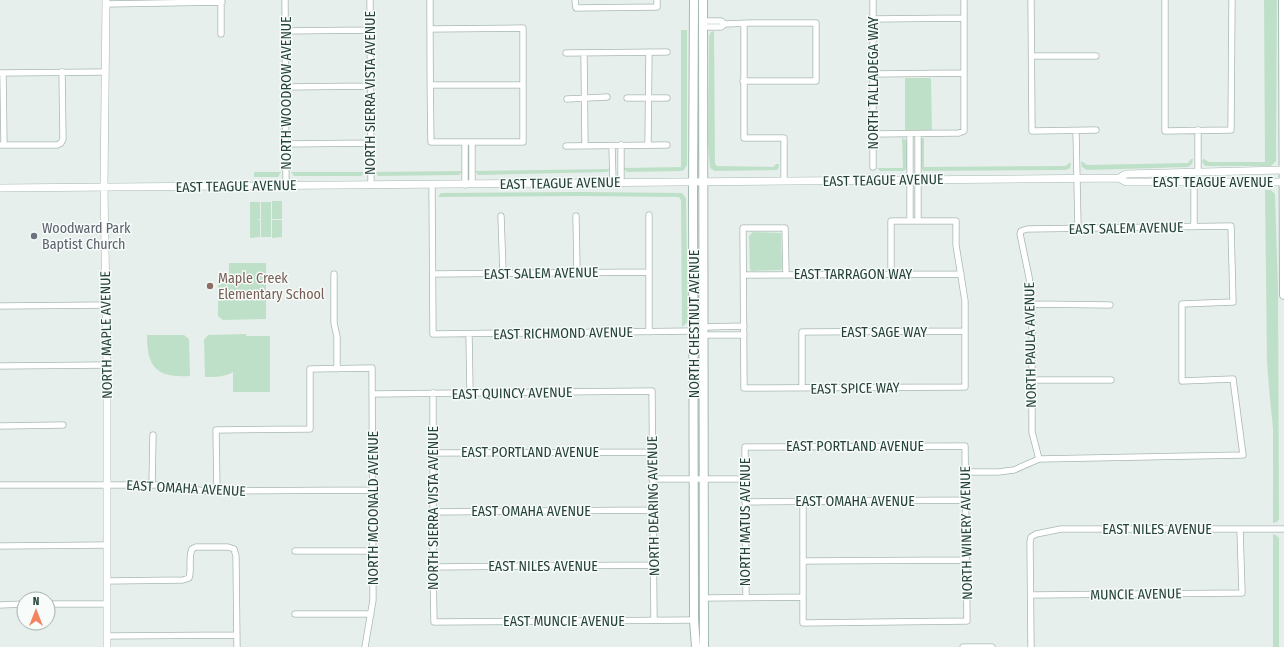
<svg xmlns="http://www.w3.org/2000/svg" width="1284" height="647" viewBox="0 0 1284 647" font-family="'Fira Sans Condensed',sans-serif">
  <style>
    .park { fill: #bfe0c8 }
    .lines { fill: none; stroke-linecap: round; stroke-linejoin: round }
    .minor-casing { stroke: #a8b8b2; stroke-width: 7 }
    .tertiary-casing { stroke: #a8b8b2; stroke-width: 8 }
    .secondary-casing { stroke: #a4bbb3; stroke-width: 10 }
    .minor { stroke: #fff; stroke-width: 5.5 }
    .tertiary { stroke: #fff; stroke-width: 7 }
    .secondary { stroke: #fff; stroke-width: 8 }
    .worship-dot { fill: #6b7280; stroke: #f7fbf9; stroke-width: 1.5 }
    .education-dot { fill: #8d6e63; stroke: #f7fbf9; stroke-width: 1.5 }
    .labels { text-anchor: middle; stroke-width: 3; stroke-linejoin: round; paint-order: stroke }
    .street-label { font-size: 14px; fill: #24423a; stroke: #f7fbf9 }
    .worship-label { font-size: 14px; fill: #5b616d; stroke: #f7fbf9; text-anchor: start }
    .education-label { font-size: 14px; fill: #785e54; stroke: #f7fbf9; text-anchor: start }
  </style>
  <rect width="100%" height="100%" fill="#e6efeb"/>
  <!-- park -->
  <path class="park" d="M1264 0H1277L1276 161 1271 166H1205L1202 162 1203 159H1204L1209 162H1265Z
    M681 30H687V165L684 170 681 171 627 172 623 168 681 167Z
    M714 31 715 164 717 166 773 167 776 164H779V167L777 170 715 171 710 168 708 143 709 36 711 32Z
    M905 78H931L932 130H905Z
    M902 138 905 139 907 142V169L903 171H880L877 168H903Z
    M922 138H924V167L1065 166 1071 162 1070 168 1066 170 926 171H923L920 166 921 140Z
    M1191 159H1193L1192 164 1188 167 1087 170 1082 167 1081 162H1083L1087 165 1188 163Z
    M610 169 607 172 478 175 475 171Z
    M463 171 459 175 378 176 375 172Z
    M254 172H281L278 177H254Z
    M291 172H365L361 176H294Z
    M1265 190H1271L1275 194 1278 288 1279 519 1277 522 1273 523V429L1269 388 1267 362Z
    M581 192 682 193 686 198 688 322 682 327 681 200 679 197 581 196 438 197 441 193Z
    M272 201H282V219H272Z
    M250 202H260V219H257L260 220V237L250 238Z
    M261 202H271V237H261Z
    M272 220H282V237L272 238Z
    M753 232 781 233 782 268 781 270 752 271 750 270 749 236Z
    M229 263H266V319L223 320 218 316V279L229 278Z
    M246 334V336H270V392H233V372C225 377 214 377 205 377L204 340 208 335Z
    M147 335H184L189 339 190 376C156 378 147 367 147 335Z
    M1273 534 1276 535 1279 538V647H1273Z"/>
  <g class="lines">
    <defs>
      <path id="minor" d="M221 0V34
        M285 0 286 185
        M370 0 371 185
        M430 0C430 47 430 95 431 142H523V28L430 29
        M575 0 576 8 657 7V0
        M873 0V167
        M1031 0 1032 131 1096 130
        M1165 0V131L1231 130 1232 0
        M106 4 222 2
        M873 19 964 18
        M703 21H721L725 24
        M744 24V138H784V181
        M703 27H721L725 24 750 23H816V81H743
        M285 31 370 30
        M566 53 667 52
        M584 53 585 146
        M1032 56H1096
        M0 73 105 72
        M3 73 4 145
        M873 74 964 73
        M430 85H523
        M286 87 370 86
        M627 98H667
        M567 99 607 97
        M1198 130V172
        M1076 131 1078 228
        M873 134 959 133 964 131V0
        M918 134V221
        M465 142V185
        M472 142V184
        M286 144 371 143
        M0 145H57L61 143 63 139 62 72
        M621 145V182
        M648 145 649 52
        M566 146 667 145
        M612 146 613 182
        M1194 183V227
        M432 185 433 334 694 331
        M501 216 503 273
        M576 216 577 272
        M910 221V134
        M334 274V323L337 337V369
        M433 274 649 272
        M744 275 961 274
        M786 275 785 228H743L744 388 965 387V301L956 245V221H891V274
        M1032 304 1110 305
        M0 306 107 305
        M704 327 744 326
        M649 332V215
        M469 334 470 393
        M704 335H744
        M0 366 107 365
        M1031 380H1111
        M802 388V332L965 331
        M433 393V567L434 622 694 620
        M373 394 652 391 654 620
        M0 426 63 425
        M432 453 652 452
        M965 472H998L1014 470 1039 459 1243 455 1233 379 1182 381V304L1233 302 1231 226 1027 229 1021 231 1020 234 1029 277 1032 304V432L1039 459
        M652 479H745
        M0 485H170L204 491H217L372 490
        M152 485 153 435
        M217 491 216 430 310 429V369L372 368 373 600 365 647
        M745 502 966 500
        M432 512 653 510
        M0 546 107 545
        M295 551H373
        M803 561 966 560
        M433 567 653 565
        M107 581 183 580 189 578C192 569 188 559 192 549L196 547H228L234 549 236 556 237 647
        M1031 595 1242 593 1240 529
        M746 597 745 447 965 446 967 621 803 623V502
        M704 598 803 597
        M48 604H107
        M0 605 24 604
        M295 614H371
        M107 636 237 635
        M963 647H992
        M1031 647 1030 542 1031 537 1036 534 1061 529H1284"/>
      <path id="tertiary" d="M106 0 104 187 107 365V647
        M1119 178 1126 182H1284
        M0 188 1119 178 1126 174 1284 170"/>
      <path id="secondary" d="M694 0 693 194 694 620 696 647
        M703 0 704 647
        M1283 0 1284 295"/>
    </defs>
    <!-- minor casing -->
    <use href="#minor" class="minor-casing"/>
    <!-- tertiary casing -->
    <use href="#tertiary" class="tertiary-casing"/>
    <!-- secondary casing -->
    <use href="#secondary" class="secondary-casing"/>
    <!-- minor -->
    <use href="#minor" class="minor"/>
    <!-- tertiary -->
    <use href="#tertiary" class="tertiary"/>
    <!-- secondary -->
    <use href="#secondary" class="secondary"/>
  </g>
  <!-- markers -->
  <circle class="worship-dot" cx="34" cy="236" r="4"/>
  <circle class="education-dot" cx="210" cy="286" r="4"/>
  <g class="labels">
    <!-- street labels -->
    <g class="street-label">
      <text transform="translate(873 83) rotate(-90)" y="5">NORTH TALLADEGA WAY</text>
      <text transform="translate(286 93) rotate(-90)" y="5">NORTH WOODROW AVENUE</text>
      <text transform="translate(370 93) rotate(-90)" y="5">NORTH SIERRA VISTA AVENUE</text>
      <text transform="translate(883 180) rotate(-1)" y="5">EAST TEAGUE AVENUE</text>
      <text x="1213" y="187">EAST TEAGUE AVENUE</text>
      <text transform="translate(560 183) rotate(-1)" y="5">EAST TEAGUE AVENUE</text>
      <text transform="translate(236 186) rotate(-1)" y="5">EAST TEAGUE AVENUE</text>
      <text transform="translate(1126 228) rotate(-1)" y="5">EAST SALEM AVENUE</text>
      <text transform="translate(541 273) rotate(-1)" y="5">EAST SALEM AVENUE</text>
      <text x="853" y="279">EAST TARRAGON WAY</text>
      <text transform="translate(694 324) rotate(-90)" y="5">NORTH CHESTNUT AVENUE</text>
      <text x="884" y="337">EAST SAGE WAY</text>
      <text transform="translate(563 333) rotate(-1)" y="5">EAST RICHMOND AVENUE</text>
      <text transform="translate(106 335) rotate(-91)" y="5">NORTH MAPLE AVENUE</text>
      <text transform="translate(1030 345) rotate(-91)" y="5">NORTH PAULA AVENUE</text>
      <text transform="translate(855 388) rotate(-1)" y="5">EAST SPICE WAY</text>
      <text transform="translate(512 393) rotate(-1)" y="5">EAST QUINCY AVENUE</text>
      <text x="855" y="451">EAST PORTLAND AVENUE</text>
      <text x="530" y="457">EAST PORTLAND AVENUE</text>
      <text transform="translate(186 488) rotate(3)" y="5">EAST OMAHA AVENUE</text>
      <text x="855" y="506">EAST OMAHA AVENUE</text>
      <text transform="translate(653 506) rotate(-91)" y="5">NORTH DEARING AVENUE</text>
      <text transform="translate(373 508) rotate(-90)" y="5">NORTH MCDONALD AVENUE</text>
      <text transform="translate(433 508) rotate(-90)" y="5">NORTH SIERRA VISTA AVENUE</text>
      <text x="531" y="516">EAST OMAHA AVENUE</text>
      <text transform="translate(745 522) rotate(-90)" y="5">NORTH MATUS AVENUE</text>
      <text x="1157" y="534">EAST NILES AVENUE</text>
      <text transform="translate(966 533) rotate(-91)" y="5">NORTH WINERY AVENUE</text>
      <text x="543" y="571">EAST NILES AVENUE</text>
      <text transform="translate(1136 594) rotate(-1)" y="5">MUNCIE AVENUE</text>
      <text x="564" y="626">EAST MUNCIE AVENUE</text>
    </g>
    <!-- worship labels -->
    <g class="worship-label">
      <text x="42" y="233">Woodward Park<tspan x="42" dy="16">Baptist Church</tspan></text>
    </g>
    <!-- education labels -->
    <g class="education-label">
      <text x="218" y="283">Maple Creek<tspan x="218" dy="16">Elementary School</tspan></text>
    </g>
  </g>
  <!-- north arrow -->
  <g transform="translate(36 611)"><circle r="19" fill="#f7fbf9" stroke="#a3b1ad"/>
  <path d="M0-3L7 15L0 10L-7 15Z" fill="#f4845f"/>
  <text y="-6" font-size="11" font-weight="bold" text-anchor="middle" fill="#24423a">N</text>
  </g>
</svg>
